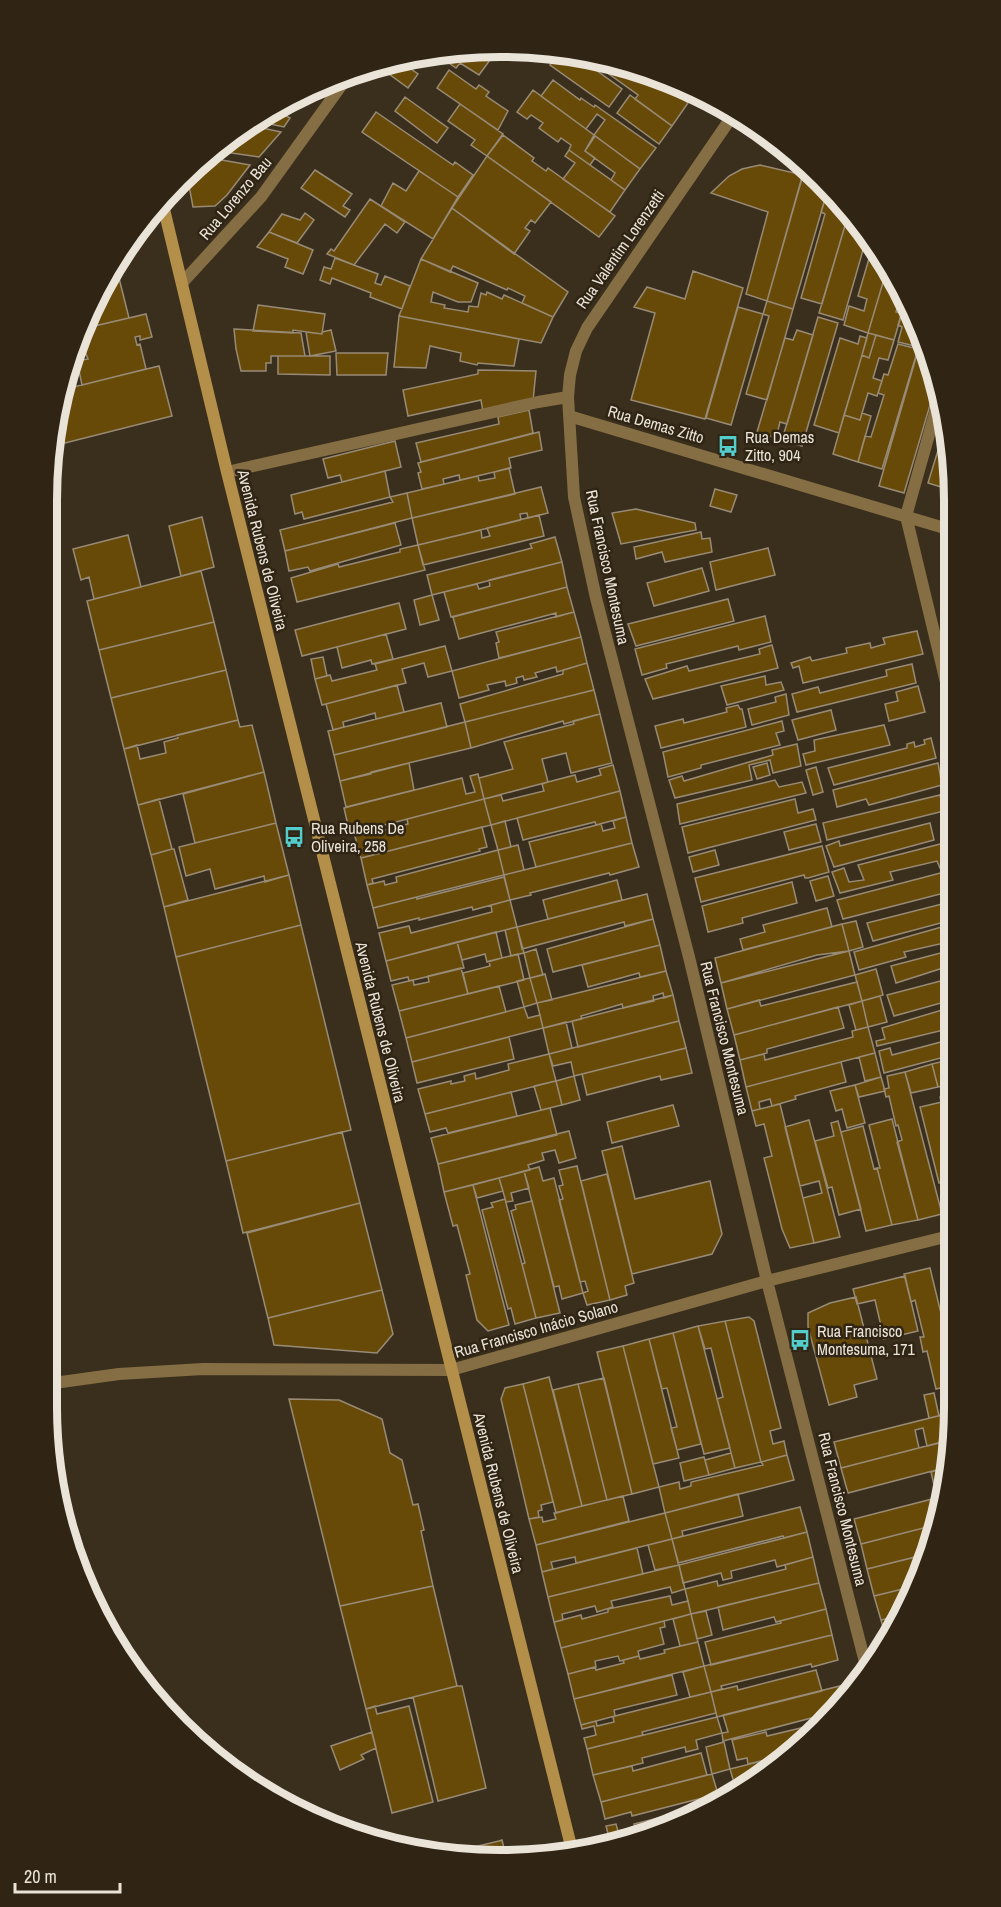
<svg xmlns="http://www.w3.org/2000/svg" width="1001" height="1907" viewBox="0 0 1001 1907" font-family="'Archivo Narrow',sans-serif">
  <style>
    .building { fill: #674908; stroke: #988b76; stroke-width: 1.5 }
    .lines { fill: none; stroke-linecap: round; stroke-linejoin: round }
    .service { stroke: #856e44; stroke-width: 12 }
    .minor { stroke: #856e44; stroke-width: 12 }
    .tertiary { stroke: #856e44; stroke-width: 12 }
    .secondary { stroke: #b48f4a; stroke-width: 12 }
    .labels { text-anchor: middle; stroke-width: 5; stroke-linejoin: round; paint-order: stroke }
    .street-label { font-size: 16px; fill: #eae3d8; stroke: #302514 }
    .poi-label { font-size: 16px; fill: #eae3d8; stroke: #302514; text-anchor: start }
    .rim { fill: none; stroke: #eae3d8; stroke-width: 8 }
  </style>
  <rect width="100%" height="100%" fill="#3a2f1d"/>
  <!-- building -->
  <path class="building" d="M498 49 479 75 460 63 456 68 433 52Z
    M560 52 575 55 622 89 609 107 550 65Z
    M591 57 618 62 642 71 688 103 672 126 635 99 638 95 602 69 603 67Z
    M398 60 418 74 408 88 385 71 392 62Z
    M449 70 476 89 479 85 489 92 486 96 508 111 498 130 437 88Z
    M553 80 580 100 581 98 594 107 595 105 656 148 640 169 594 135 605 120 597 114 586 129 541 96Z
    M533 90 594 135 585 151 595 158 590 165 569 150 571 145 561 138 558 142 539 128 543 123 531 115 527 119 517 112Z
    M630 95 672 126 659 144 617 113Z
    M405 97 448 128 437 143 395 111Z
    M460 104 503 134 487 156 471 145 475 140 448 121Z
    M273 108 290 118 284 127 261 122 260 117Z
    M376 112 453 165 455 162 473 175 458 197 362 132Z
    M248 125 281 132 259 157 217 151 218 147Z
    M503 135 534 158 532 161 546 171 548 168 615 216 599 237 487 156Z
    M595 136 640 169 625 190 611 180 615 173 585 151Z
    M569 150 625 190 610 212 563 179 575 163 565 156Z
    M487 156 551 202 535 223 531 220 525 228 530 231 514 254 452 208Z
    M205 157 250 165 227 195 215 206 193 207 187 175Z
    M760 165 803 175 767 301 746 294 768 212 711 193 729 176 742 169Z
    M315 170 352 194 343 206 350 210 345 217 301 188Z
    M419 171 458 197 433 239 381 206 393 183 406 191Z
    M802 177 822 183 828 189 793 309 767 301Z
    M828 189 849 212 822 304 801 298 825 214 821 212Z
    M370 199 405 222 397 233 385 224 354 265 327 254 331 249 334 251Z
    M452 208 568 292 553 317 522 303 525 296 508 288 507 290 453 266 450 272 421 259Z
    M849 212 861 224 867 236 843 320 819 313Z
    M305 213 314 220 297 243 269 232 282 214 300 220Z
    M269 232 313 250 303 274 285 267 288 259 257 247Z
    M873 245 887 269 868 333 844 325 849 306 864 311 867 299 858 296Z
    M335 258 378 274 375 283 381 285 385 276 410 286 402 309 370 297 371 293 332 278 330 284 320 280 324 267 331 269Z
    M421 259 478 283 471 302H458L433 292 431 302 445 305 444 308 468 312 469 306 478 307 481 293 486 295 487 292 502 299 504 295 553 317 541 343 399 316Z
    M116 266 129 318 82 329 93 299 114 267Z
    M887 269 901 295 896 312 902 313 894 340 868 333Z
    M693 271 743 288 705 419 631 400 655 313 634 307 647 287 685 299Z
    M767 301 793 309 767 400 746 394 769 316 763 314Z
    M905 301 920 326 922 335 919 347 898 342 902 327 898 325Z
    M258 305 325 314 322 334 293 330V333L253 331Z
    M738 307 763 314 731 425 706 418Z
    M146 314 152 337 140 340V336L135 337 137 345 140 344 146 369 82 385 77 361 88 359 86 354 72 357 82 329Z
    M399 316 519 339 514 366 478 363 477 365 460 361 461 353 430 346 426 368 394 367Z
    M818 317 838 323 802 446 782 440Z
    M234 329 301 333 305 356H271V363H266V371H241L236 349Z
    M331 330 336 351 310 356 306 332 322 334V332Z
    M797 330 813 335 787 424 780 422 776 438 757 432 785 338 793 340Z
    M868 333 876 335 869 358 862 355Z
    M876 335 894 340 888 360 879 358 873 378 882 381 877 396 868 393 860 420 844 415 862 355 869 358Z
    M860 336 867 338 839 433 814 425 840 338 858 344Z
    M898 344 918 349 882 469 858 462 865 436 871 437 884 395 878 393 884 374 888 375Z
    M919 347 926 349 936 385 904 493 879 486Z
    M336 353H388L386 375H337Z
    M278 356H330V375L278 374Z
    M159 366 172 416 53 446 61 390Z
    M478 370 536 371 533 401 483 412 481 400 408 416 403 390 478 374Z
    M529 410 533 433 421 462 416 443 499 424 498 417Z
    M862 413 871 416 858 462 833 454 844 415 860 420Z
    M948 430 951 441V490L928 483 943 434 946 435Z
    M539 432 542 450 509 458 511 468 460 480 459 475 443 479 444 484 422 489 418 473 421 472 418 463Z
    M395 441 401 467 342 482 340 475 328 478 323 459Z
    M509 468 515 494 412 518 407 493 478 476 479 481 495 478 494 472Z
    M385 471 390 497 304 519 302 512 295 514 291 495Z
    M541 487 548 513 528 518 527 513 520 514 521 520 418 545 412 518Z
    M715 489 737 495 731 512 710 506Z
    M407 493 412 518 285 551 280 530 393 502 390 497Z
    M636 509 695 523 696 530 621 544 612 513Z
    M539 515 544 536 423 565 418 545 481 530 482 538 490 536 487 528Z
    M202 517 214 567 181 576 169 526Z
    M395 523 401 545 310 571 308 567 289 571 285 551Z
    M701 532 702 539 710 538 712 552 665 562 662 552 636 559 634 547Z
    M128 535 141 587 94 599 89 577 81 580 73 549Z
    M555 537 562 562 432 595 427 575 532 548 530 544Z
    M418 545 425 570 297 602 291 578 338 564 339 567 400 552V549Z
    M768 548 775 575 716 590 710 562Z
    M562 562 567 587 451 617 444 592 477 584 479 589 490 586 489 580Z
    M702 568 709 591 654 606 647 583Z
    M201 571 214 622 99 650 87 601Z
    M567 587 574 612 556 617V613L459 639 453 617Z
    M432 595 439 620 420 625 414 600Z
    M728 599 734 621 636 646 628 624Z
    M399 603 406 629 302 656 295 630Z
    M574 612 581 637 499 658 496 643 499 642 496 632Z
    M765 616 771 642 739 650 738 646 666 664 667 668 642 675 635 649Z
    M214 622 226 670 111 698 99 650Z
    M917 631 923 654 803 683 799 666 793 668 791 663 810 657 812 661 847 653 846 648 870 643 871 648 885 644 883 638Z
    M386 634 393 659 372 664 371 660 342 668 337 647Z
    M581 637 587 663 557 672 556 667 535 673 537 677 524 680 523 676 516 678 517 683 506 686 505 681 487 685 489 690 459 698 452 671Z
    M772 645 778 668 653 699 645 679 687 666 689 671 760 654 759 649Z
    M445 646 452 671 428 677 424 663 402 669 406 683 322 705 315 679 330 675 332 681 377 670 375 664Z
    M323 657 327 676 315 679 311 659Z
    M587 663 594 690 465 722 460 704 563 674V670Z
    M912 664 916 683 797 712 792 694 818 687 820 693 887 676 886 670Z
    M226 670 238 720 124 749 111 698Z
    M765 676 766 685 781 682 784 690 727 705 721 686Z
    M397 685 404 712 376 719 375 713 343 722 344 727 333 730 326 704Z
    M918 686 925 712 889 721 885 704 898 701 896 692Z
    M594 690 600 714 564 724 563 721 471 748 465 722Z
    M786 694 789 715 752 725 748 709 776 702 775 697Z
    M441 703 447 727 334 755 328 731Z
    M738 705 740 709H742L746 727 661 748 655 726 683 719 684 723 727 712 726 708Z
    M831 710 836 730 798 740 792 720Z
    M600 714 612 763 571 773 566 753 542 759 548 782 484 799 479 778 513 769 504 742 574 724 573 721Z
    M238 720 240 727 252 725 264 772 138 805 124 749 137 745 140 759 166 753 164 742 178 738 177 735Z
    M782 721 784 731 776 733 780 745 701 765V768L668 777 663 752Z
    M465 722 471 748 371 772V774L340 781 334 755Z
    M884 725 890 745 806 765 803 754 815 751 814 740Z
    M931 738 936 758 834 785 828 768 907 748V744L914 742 915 747 925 744 924 740Z
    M797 744 801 766 773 773 770 760 749 765 752 780 675 798 669 780 682 776 684 781 773 755 772 750Z
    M409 763 414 790 346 807 340 781Z
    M767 763 770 775 757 779 753 767Z
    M938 763 942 785 869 805 866 799 837 807 833 790Z
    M613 765 620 791 491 825 484 799 501 795 503 801 544 791 542 784 548 782 575 775 577 782 601 775 599 769Z
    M816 767 823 792 813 795 806 770Z
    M264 772 276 823 195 843 183 794Z
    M478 774 484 799 350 834 344 808 462 778 466 794 475 792 470 776Z
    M775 780 779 787 802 782 806 793 680 824 677 804Z
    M620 791 626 817 596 825 595 822 523 840 517 818Z
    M940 795 944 811 827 840 823 823Z
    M159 799 172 849 151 855 138 805Z
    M484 799 491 825 361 858 354 833 366 829 367 835 408 824 407 819Z
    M795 799 798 813 813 809 816 820 688 853 682 827Z
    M626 817 632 843 536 867 529 842 601 824 603 831 615 828 613 821Z
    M505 821 511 847 498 850 491 825Z
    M276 823 289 875 265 882 264 876 215 889 210 869 186 876 179 847Z
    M930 823 934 840 834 867 826 846 839 841 840 846Z
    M816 824 821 842 789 850 784 832Z
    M482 827 487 847 479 849 480 851 372 879 373 883 367 885 361 858Z
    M952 841V865L940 868 937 861 890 872 893 880 840 893 832 872 844 868 849 882 864 880 858 865Z
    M632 843 639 867 610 875 609 873 530 893 531 895 510 900 504 875Z
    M518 845 524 870 504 875 498 850Z
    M822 846 829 872 808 878H805L804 875 701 902 695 878Z
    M172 849H174L188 900 164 907 151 855Z
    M498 850 504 875 373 908 367 885 384 881 385 885 397 882 396 877Z
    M715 850 719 865 693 872 689 857Z
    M952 870V891L843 919 837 900Z
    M289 875 301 925 176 957 164 907Z
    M828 876 834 896 816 901 810 881Z
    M504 877 510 900 473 910 472 907 419 920V918L378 928 373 908 417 897V899Z
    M617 880 622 900 548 919 543 900Z
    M792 882 797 903 742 918 743 923 708 932 702 906Z
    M647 894 653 919 625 926 624 922 522 949 517 927Z
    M952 895V920L873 941 867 923 946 903 944 897Z
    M510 900 517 927 386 961 379 933 409 926 411 933 492 912 491 905Z
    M827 908 832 927 743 950 740 939 765 932 763 925Z
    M653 919 660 945 553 972 547 949Z
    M856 921 863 947 849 951 842 924Z
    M842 924 849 951 817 955 721 983 715 958Z
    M952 924V946H950L948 942 904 952 906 957 859 970 854 952Z
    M301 925 351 1130 226 1161 176 957Z
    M517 927 524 953 511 956 505 930Z
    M496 932 502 958 487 962 485 954 462 960 457 942Z
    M457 942 464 968 409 981 408 977 391 981 386 961Z
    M660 945 666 971 640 977 639 973 588 987 582 965Z
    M536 949 543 975 530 978 524 953Z
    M952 950V974L947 976 943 968 896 983 891 966Z
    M849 951 855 975 727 1009 721 983Z
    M518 954 524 980 468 994 463 973 490 966 489 961Z
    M461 968 468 994 399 1011 392 985 413 980 414 985 429 982 428 976Z
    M876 969 883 995 862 1001 855 975Z
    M666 971 673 995 664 998 663 993 653 996 654 1001 623 1008 622 1004 581 1016 582 1019 543 1028 537 1003Z
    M545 974 552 1000 537 1003 530 978Z
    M530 978 537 1003 524 1007 517 981Z
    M952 978V1000L894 1016 887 995Z
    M857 982 862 1001 734 1035 727 1009 759 1000 761 1006Z
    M499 986 506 1012 406 1038 399 1011Z
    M673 995 679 1021 578 1047 572 1021Z
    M880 996 887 1022 868 1027 862 1001Z
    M862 1001 868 1027 856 1030 849 1005Z
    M524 1007 528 1018 540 1015 543 1028 412 1062 406 1038Z
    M838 1007 844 1028 767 1049V1053L740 1060 734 1035Z
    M952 1007V1028L877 1046 876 1041 885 1039 882 1028Z
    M679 1021 686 1048 574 1076 571 1062 553 1066 549 1054Z
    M566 1022 572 1048 549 1054 543 1028Z
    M868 1027 875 1053 746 1087 740 1060 764 1054 765 1060 853 1037 852 1031Z
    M509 1037 514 1059 417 1083 412 1062Z
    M952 1039V1055L884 1073 879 1051 890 1048 892 1055Z
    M686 1048 692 1073 661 1080 660 1076 587 1095 582 1074Z
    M875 1053 881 1077 865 1081 859 1057Z
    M549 1054 556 1081 425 1114 418 1089 451 1081V1084L465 1081 464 1076 475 1073 476 1079 509 1070 508 1064Z
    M952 1059V1083L938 1087 932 1064Z
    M841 1062 846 1082 795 1096 796 1099 772 1106 770 1099 759 1102 760 1109 752 1111 746 1087Z
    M932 1064 938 1087 911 1093 905 1072Z
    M905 1072 942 1214 918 1220 897 1142 902 1140 898 1125 896 1126 889 1096 886 1097 884 1089 889 1088 887 1076Z
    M574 1076 580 1100 562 1105 556 1081Z
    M881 1077 885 1091 859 1097 855 1085Z
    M556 1081 562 1105 541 1110 534 1086Z
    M855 1085 865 1123 847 1128 842 1109 836 1111 830 1091Z
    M511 1092 517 1116 448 1133 446 1128 430 1132 425 1114Z
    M953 1094V1145L940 1097Z
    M942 1102 953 1145V1179L939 1183 920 1107Z
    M780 1104 814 1243 790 1248 782 1229 764 1158 772 1156 764 1124 756 1126 752 1111Z
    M673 1105 679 1126 612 1143 607 1122Z
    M550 1108 557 1135 438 1164 431 1138Z
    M892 1119 918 1220 892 1225 877 1168H880L869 1125Z
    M809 1120 840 1237 814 1243 803 1198 822 1193 819 1181 800 1186 785 1127Z
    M838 1121 861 1209 839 1215 832 1187 828 1188 815 1141 834 1136 831 1123Z
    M863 1126 874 1169 877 1168 892 1225 866 1231 841 1132Z
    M569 1131 576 1158 559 1163 555 1150 542 1153 544 1160 528 1165 530 1170 444 1192 438 1164Z
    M342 1132 360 1203 243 1233 226 1161Z
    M622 1146 635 1199 710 1181 722 1234 712 1254 632 1274 602 1151Z
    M577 1166 610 1300 587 1305 583 1293 588 1291 585 1281 580 1282 559 1200 563 1199 559 1186 563 1185 559 1170Z
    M539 1167 543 1181 554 1178 583 1293 562 1299 559 1286 554 1287 524 1171Z
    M524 1171 529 1188 511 1193 513 1201 506 1202 499 1178Z
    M607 1174 634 1283 625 1286 627 1295 610 1300 581 1181Z
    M499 1178 503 1191 477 1198 473 1185Z
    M473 1185 509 1325 488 1331 477 1320 466 1275 470 1274 457 1225 453 1226 444 1192Z
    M505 1199 536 1318 515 1324 511 1308 508 1309 482 1210 493 1207 491 1203Z
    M532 1201 560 1313 536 1318 522 1264 525 1263 511 1211 516 1209 515 1205Z
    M360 1203 382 1290 268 1318 247 1233Z
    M930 1268 953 1363V1385L936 1389 927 1351 923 1352 920 1337H924L915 1300 911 1302 904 1274Z
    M905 1276 918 1331 884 1339 875 1300 857 1304 853 1289Z
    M382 1290 393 1334 377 1353 274 1345 268 1318Z
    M856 1297 877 1379 854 1385 857 1397 829 1405 808 1327V1313L830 1303Z
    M749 1317 754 1321 781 1428 770 1431 773 1444 784 1441 787 1455 761 1462 725 1321Z
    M725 1321 761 1462 735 1468 717 1399 723 1397 711 1348 705 1349 698 1326Z
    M698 1326 730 1448 704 1454 673 1333Z
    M673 1333 701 1444 677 1450 671 1428 677 1427 667 1388 662 1389 649 1339Z
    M649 1339 679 1458 653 1464 623 1346Z
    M623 1346 659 1487 632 1494 597 1352Z
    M549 1377 582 1506 556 1513 523 1384Z
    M604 1378 632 1494 607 1500 578 1384Z
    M523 1384 553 1502 541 1505 542 1510 538 1511 539 1517 529 1519 501 1399 505 1388Z
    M578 1384 607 1500 582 1506 553 1390Z
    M934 1393 939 1416 929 1418 924 1395Z
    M289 1399 339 1400 382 1419 390 1453 402 1460 413 1505 418 1504 424 1530 421 1531 433 1586 340 1606Z
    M953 1412V1439L948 1441 946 1433 952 1431 948 1413Z
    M942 1415 948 1441 927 1446 923 1428 915 1430 919 1448 841 1468 834 1442Z
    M942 1442 948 1467 848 1493 841 1468Z
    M731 1453 735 1468 709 1475 705 1460Z
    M787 1455 794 1480 665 1513 659 1487 679 1482 680 1489 691 1486V1482L763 1465 761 1462Z
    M704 1457 709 1475 684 1481 680 1463Z
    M948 1467 944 1497 937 1498 931 1472Z
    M738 1494 743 1516 682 1531 683 1536 672 1539 665 1513Z
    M623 1496 629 1521 536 1545 529 1519 542 1517 543 1522 556 1519 554 1513Z
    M940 1497 942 1505 939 1524 861 1544 854 1519Z
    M800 1507 807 1532 784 1538 783 1536 678 1563 672 1539Z
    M665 1513 672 1539 576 1563 575 1557 551 1562 553 1569 542 1572 536 1545Z
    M939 1524 930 1549 918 1552 919 1556 867 1569 861 1544Z
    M807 1532 813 1557 777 1567 775 1560 731 1571 732 1578 723 1580 721 1573 683 1583 679 1565Z
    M672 1539 679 1565 655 1570 648 1545Z
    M637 1548 643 1574 548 1597 542 1572Z
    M928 1554 918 1580 914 1581 915 1586 874 1596 867 1569Z
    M813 1557 819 1583 691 1614 685 1589 717 1581 718 1586 786 1569 785 1565Z
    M679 1565 685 1589 672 1593 670 1587 611 1601 613 1607 597 1612 595 1606 562 1614 563 1620 554 1622 548 1597Z
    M819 1583 826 1609 776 1622 774 1617 723 1630 718 1607Z
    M433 1586 457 1686 366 1709 340 1606Z
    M915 1586 908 1608 902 1615 881 1620 874 1596Z
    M670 1596 672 1605 688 1601 691 1614 561 1648 554 1622 581 1615 582 1619 608 1612V1609Z
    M826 1609 832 1635 711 1665 705 1642 781 1623 780 1621Z
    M706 1611 712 1635 697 1639 691 1614Z
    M691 1614 698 1642 680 1646 673 1619Z
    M902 1615 886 1638 881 1620Z
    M664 1621 665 1627 660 1628 664 1644 638 1651 639 1656 620 1661 618 1656 595 1661 596 1667 568 1674 561 1648Z
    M832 1635 838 1660 812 1667 811 1664 721 1686 722 1689 711 1692 704 1666Z
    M698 1642 704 1666 574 1699 568 1674 595 1667 596 1670 624 1663 623 1660 639 1656 640 1659 665 1653 664 1650Z
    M704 1666 711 1692 690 1697 683 1672Z
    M816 1670 822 1691 717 1717 711 1692 737 1686 738 1690Z
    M672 1675 677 1695 614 1710 615 1716 581 1725 574 1699Z
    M844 1685 847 1693 830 1716 824 1718 823 1715 723 1741 722 1733 728 1732 723 1715Z
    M457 1686H462L486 1788 438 1801 413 1697Z
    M711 1692 716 1713 642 1732 643 1735 587 1749 584 1738 596 1735 594 1726 582 1729 581 1725 596 1721 597 1726 614 1722 613 1717 615 1716Z
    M375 1706 377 1714 409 1706 433 1802 392 1813 366 1709Z
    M717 1717 722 1733 696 1740 698 1749 686 1752 685 1747 642 1758 643 1763 593 1775 587 1749Z
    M826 1722 821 1728 790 1754 748 1764 747 1758 737 1760 732 1740 766 1732 767 1736Z
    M372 1732 376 1748 361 1755 364 1759 340 1770 331 1746Z
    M724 1742 730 1769 712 1774 706 1747Z
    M701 1753 707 1775 601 1802 593 1775 632 1766 633 1771Z
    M790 1754 753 1784 737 1793 730 1769Z
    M712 1774 718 1794 632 1816 631 1812 605 1819 601 1802Z
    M714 1804 675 1826 610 1841 606 1826 616 1824 618 1831 635 1827 634 1824Z
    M502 1840 506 1857 453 1852 499 1841Z"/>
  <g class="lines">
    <!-- service -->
    <path class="service" d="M683 86 732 116
      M227 472 538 402 568 397
      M906 516 939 399"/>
    <!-- minor -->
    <path class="minor" d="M733 115 587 328 576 351 570 375 568 397 574 497 596 598 689 957 767 1281 866 1666
      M182 283 261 197 351 72
      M569 416 951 530
      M906 516 951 703
      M451 1370 767 1281 953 1235"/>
    <!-- tertiary -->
    <path class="tertiary" d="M47 1384 119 1374 203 1369 451 1370"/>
    <!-- secondary -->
    <path class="secondary" d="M162 201 227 472 572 1850"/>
  </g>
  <!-- icons -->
  <defs>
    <symbol id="bus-bare" viewBox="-9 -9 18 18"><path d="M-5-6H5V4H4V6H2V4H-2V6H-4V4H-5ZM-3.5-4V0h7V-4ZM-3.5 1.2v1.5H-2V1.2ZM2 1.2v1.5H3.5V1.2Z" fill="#52cdcc" stroke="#302514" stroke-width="2.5" paint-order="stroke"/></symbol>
  </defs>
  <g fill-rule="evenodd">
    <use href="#bus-bare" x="713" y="431" width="30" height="30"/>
    <use href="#bus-bare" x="279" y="822" width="30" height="30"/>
    <use href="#bus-bare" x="785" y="1325" width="30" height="30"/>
  </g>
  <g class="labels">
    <!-- street labels -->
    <g class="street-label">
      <text transform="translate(235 198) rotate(-50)" y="6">Rua Lorenzo Bau</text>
      <text transform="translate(620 249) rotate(-55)" y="6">Rua Valentim Lorenzetti</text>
      <text transform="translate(656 424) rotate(16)" y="6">Rua Demas Zitto</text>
      <text transform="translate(263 550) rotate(76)" y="6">Avenida Rubens de Oliveira</text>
      <text transform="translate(608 567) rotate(78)" y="6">Rua Francisco Montesuma</text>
      <text transform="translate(381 1022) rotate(76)" y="6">Avenida Rubens de Oliveira</text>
      <text transform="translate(725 1038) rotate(76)" y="6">Rua Francisco Montesuma</text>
      <text transform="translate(536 1329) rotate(-16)" y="6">Rua Francisco Inácio Solano</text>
      <text transform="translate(499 1493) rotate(76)" y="6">Avenida Rubens de Oliveira</text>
      <text transform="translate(843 1509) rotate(76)" y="6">Rua Francisco Montesuma</text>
    </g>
    <!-- poi labels -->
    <g class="poi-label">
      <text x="745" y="443">Rua Demas<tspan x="745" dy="18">Zitto, 904</tspan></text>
      <text x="311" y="834">Rua Rubens De<tspan x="311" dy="18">Oliveira, 258</tspan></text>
      <text x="817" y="1337">Rua Francisco<tspan x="817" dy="18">Montesuma, 171</tspan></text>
    </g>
  </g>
  <!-- crop -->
  <path d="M0 0H1001V1907H0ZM500 57H501A443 443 0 0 1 944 500V1407A443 443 0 0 1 501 1850H500A443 443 0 0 1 57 1407V500A443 443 0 0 1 500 57Z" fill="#302514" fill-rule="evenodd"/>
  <path class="rim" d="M500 57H501A443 443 0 0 1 944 500V1407A443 443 0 0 1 501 1850H500A443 443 0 0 1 57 1407V500A443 443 0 0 1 500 57Z"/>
  <!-- scale -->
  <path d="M15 1883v9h105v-9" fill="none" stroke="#eae3d8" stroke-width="3"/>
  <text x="24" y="1883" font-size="18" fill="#eae3d8" stroke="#302514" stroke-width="4.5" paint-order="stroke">20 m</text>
</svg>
